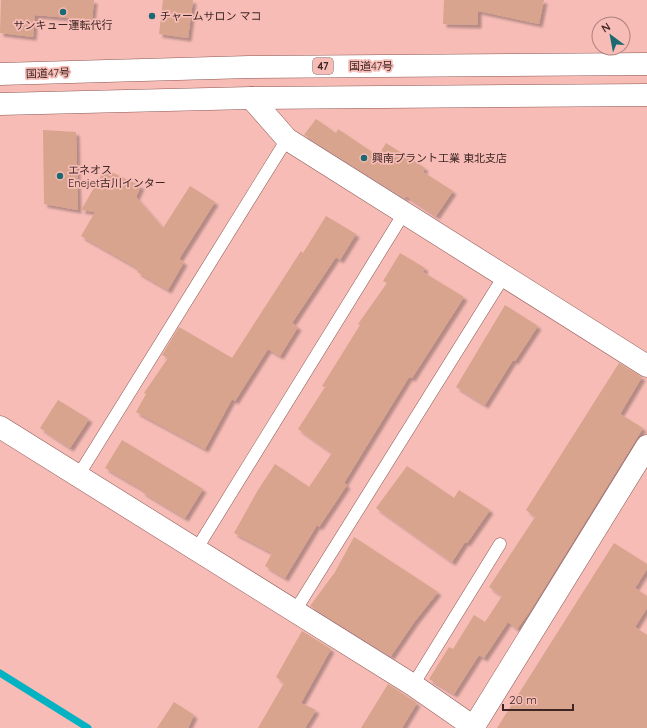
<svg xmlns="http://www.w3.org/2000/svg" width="647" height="728" viewBox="0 0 647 728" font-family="Quicksand,'Noto Sans JP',sans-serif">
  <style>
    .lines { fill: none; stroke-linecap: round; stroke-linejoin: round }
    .stream { stroke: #04b2c1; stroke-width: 7 }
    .building { fill: #d8a48d; filter: url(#shadow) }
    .lane-casing { stroke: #8c5854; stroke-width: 13 }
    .street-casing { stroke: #8c5854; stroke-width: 23 }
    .highway-casing { stroke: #8c5854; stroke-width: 23 }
    .lane { stroke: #fff; stroke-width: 12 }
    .street { stroke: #fff; stroke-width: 22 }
    .highway { stroke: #fff; stroke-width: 22 }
    .poi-dot { fill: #1d6971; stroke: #f7bcb6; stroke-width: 1.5 }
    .labels { text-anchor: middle; stroke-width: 3.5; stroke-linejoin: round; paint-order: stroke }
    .shield { fill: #f7bcb6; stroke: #755350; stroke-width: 1 }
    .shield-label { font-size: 10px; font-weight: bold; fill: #3d2624 }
    .poi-label { font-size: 11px; fill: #3d2624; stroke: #f7bcb6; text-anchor: start }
    .street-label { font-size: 11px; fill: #3d2624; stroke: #f7bcb6 }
  </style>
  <defs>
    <filter id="shadow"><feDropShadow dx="3.5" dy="3.5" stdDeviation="1" flood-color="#0004"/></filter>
  </defs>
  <rect width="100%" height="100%" fill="#f7bcb6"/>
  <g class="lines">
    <!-- stream -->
    <path class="stream" d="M0 673 88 728"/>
  </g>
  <!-- building -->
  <path class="building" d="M1 0H94L92 20 35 15 33 37 0 33Z
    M163 0H193L188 38 159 34Z
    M444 0H544L539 24 478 11V25L443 24Z
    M316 119 336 133 338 129 378 156 386 143 425 168 423 172 453 191 436 216 406 196 405 198 304 135Z
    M43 130 76 132 78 210 44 204Z
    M105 169 141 186 136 197 163 228 190 186 215 202 179 259 184 262 168 290 137 272 139 269 81 236 95 212 81 210Z
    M326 216 356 234 340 260 336 257 292 323 298 327 280 356 268 349 235 401 232 399 205 449 136 412 146 394 144 393 168 358 162 355 179 327 232 358 301 251 303 253Z
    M400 253 425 268 423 272 464 297 412 378 409 377 344 483 347 485 319 527 317 525 285 578 265 566 272 553 234 533 258 490 275 464 309 487 332 453 298 429 325 387 322 386 360 325 358 324 387 283 383 281Z
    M505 305 538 326 515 361 513 360 485 405 456 387Z
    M619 363 642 377 620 414 643 428 530 611 517 629 508 622 484 658 479 655 454 694 429 679 449 647 453 649 474 615 485 622 502 596 489 587 535 517 526 510Z
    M58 400 89 419 70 448 40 428Z
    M122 440 203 489 185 518 142 492 143 490 105 468Z
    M407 466 454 498 459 490 490 510 467 543 465 542 452 562 376 508Z
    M354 537 438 592 415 621 391 656 310 606 335 572Z
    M614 543 647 564V569L635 588 647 596V608L635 627 647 635V728H497Z
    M302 631 331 649 301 703 316 710 305 728H258L284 683 276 677Z
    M388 684 417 703 402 728H361Z
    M174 702 194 715 188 728H157Z"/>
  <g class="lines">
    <defs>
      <path id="lane" d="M78 476 287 139
        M196 550 404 213
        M295 611 504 276
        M413 685 500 544"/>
      <path id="street" d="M251 98 287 139 647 366
        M0 427 413 685 475 728
        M473 728 647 446"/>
      <path id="highway" d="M0 74 249 67 647 64
        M0 104 251 98 647 95"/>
    </defs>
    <!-- lane casing -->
    <use href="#lane" class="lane-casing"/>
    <!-- street casing -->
    <use href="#street" class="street-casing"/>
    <!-- highway casing -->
    <use href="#highway" class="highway-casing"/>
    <!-- lane -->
    <use href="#lane" class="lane"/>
    <!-- street -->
    <use href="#street" class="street"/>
    <!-- highway -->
    <use href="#highway" class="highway"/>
  </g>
  <!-- markers -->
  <g class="poi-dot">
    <circle cx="63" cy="12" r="4"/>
    <circle cx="152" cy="16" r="4"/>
    <circle cx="364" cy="158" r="4"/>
    <circle cx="60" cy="176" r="4"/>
  </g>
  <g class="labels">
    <!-- shield labels -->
    <rect class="shield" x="313" y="58" width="20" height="16" rx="3"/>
    <g class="shield-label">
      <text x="323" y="70">47</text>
    </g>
    <!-- poi labels -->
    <g class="poi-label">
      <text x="160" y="20">チャームサロン マコ</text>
      <text x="63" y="29" text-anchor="middle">サンキュー運転代行</text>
      <text x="372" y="162">興南プラント工業 東北支店</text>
      <text x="68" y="174">エネオス<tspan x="68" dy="13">Enejet古川インター</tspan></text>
    </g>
    <!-- street labels -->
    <g class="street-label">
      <text x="371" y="70">国道47号</text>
      <text transform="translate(48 73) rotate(-2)" y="4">国道47号</text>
    </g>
  </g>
  <!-- north arrow -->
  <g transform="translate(611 36) rotate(328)"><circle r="19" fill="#f7bcb6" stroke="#ad807c"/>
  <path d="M0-3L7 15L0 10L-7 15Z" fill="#1d6971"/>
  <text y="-6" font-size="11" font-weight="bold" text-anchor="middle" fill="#3d2624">N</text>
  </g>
  <!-- scale -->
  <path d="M503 704v6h70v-6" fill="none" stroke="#3d2624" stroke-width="2"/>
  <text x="509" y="704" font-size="12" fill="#3d2624" stroke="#f7bcb6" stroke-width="3" paint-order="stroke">20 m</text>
</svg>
